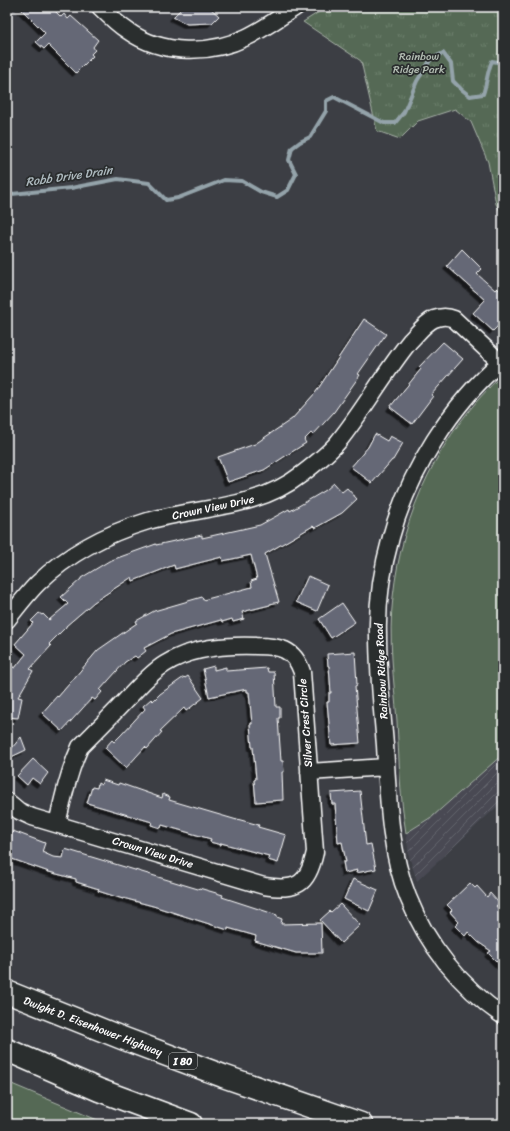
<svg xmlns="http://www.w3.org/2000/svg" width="510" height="1131" viewBox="0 0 510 1131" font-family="Sriracha,sans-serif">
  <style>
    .industrial { fill: url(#industrial-furrows) }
    .grass { fill: #546954; stroke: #aab4aa }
    .park { fill: url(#park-tufts); stroke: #aab4aa }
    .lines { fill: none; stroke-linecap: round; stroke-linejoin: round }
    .stream { stroke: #94a3aa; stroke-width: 4 }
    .building { fill: #656776; stroke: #fff; filter: url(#shadow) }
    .minor-casing { stroke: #fff; stroke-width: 19 }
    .highway-casing { stroke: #fff; stroke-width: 25 }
    .minor { stroke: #2a2d2e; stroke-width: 16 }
    .highway { stroke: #2a2d2e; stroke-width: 22 }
    .labels { text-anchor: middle; stroke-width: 3.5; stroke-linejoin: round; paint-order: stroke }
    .shield { fill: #2a2d2e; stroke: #bfc0c0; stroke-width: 1 }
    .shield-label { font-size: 10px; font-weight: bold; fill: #fff }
    .park-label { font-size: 11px; fill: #b2bcb2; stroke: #2a2d2e }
    .street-label { font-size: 11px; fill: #fff; stroke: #2a2d2e }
    .water-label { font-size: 12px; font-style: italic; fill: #aebabf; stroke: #2a2d2e }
  </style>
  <defs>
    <pattern id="industrial-furrows" width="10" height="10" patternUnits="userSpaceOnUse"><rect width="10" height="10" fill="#484a53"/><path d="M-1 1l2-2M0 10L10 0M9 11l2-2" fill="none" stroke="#63656d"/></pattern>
    <pattern id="park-tufts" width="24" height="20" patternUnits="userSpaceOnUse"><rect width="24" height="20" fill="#546954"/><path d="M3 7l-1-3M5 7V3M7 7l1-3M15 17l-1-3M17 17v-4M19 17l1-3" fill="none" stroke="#6e806e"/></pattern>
    <filter id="shadow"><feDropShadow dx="-3.5" dy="3.5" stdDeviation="0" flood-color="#0009"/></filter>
  </defs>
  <rect width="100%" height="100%" fill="#3c3e44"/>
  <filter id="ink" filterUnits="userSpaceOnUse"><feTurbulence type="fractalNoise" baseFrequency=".025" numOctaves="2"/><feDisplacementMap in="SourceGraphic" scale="8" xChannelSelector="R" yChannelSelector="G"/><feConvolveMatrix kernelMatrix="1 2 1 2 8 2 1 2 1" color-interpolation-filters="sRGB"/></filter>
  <g filter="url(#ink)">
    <!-- industrial -->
    <path class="industrial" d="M503 754V801L417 881 409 856 406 833 433 816Z"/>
    <!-- grass -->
    <path class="grass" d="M503 374V754L433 816 406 833C400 796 399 758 397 721 394 680 388 638 393 597 402 512 440 433 503 374Z
      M7 1082 107 1124H7Z"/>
    <!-- park -->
    <path class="park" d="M327 7H503V216L496 204 488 162 471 122 455 109 418 121 400 139 377 131 361 61 303 22Z"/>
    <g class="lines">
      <!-- stream -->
      <path class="stream" d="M7 197 12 194 71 188 118 179 149 183 166 200 178 198 224 180 242 181 261 192 277 197 288 190 296 174 289 160 292 148 300 142 310 137 326 111V101L334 97 384 123H395L404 112 417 81 431 59 443 53 451 64 453 81 461 89 470 96 483 94C487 83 487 72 492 61L503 63"/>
    </g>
    <!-- building -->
    <path class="building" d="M19 7H51L61 17 64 14 68 19 71 16 98 40 93 47 95 50 91 54 93 56 76 73 48 45 44 49 36 42 45 33Z
      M183 7H209L219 16 212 23 187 24 173 17Z
      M462 249 482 269 477 274 495 290 497 288 503 293V321L493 331 473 313 485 300 447 266Z
      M364 319 386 334 358 374 360 375 334 412 313 435 311 433 304 440 306 443 287 455 264 470 228 482 218 457 255 444 292 419 316 392Z
      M443 342 463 359 431 395 433 396 412 424 390 407 421 369 419 367Z
      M375 434 387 441 390 436 403 443 393 460H392L372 483 351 467 368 447Z
      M334 483 342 492 347 488 357 499 342 513 315 528 313 526 265 554 279 602 270 604V605L242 612 244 619 233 622 232 619 222 622 221 620 171 634 144 648 146 651 137 658 135 656 125 662 100 690 102 692 95 700 92 698 62 731 42 713 57 696 58 697 98 650 137 623 136 621 154 611 202 597 203 600 252 587 251 581 257 579 251 555 223 561 222 557 175 569 174 565 133 581 132 577 94 602 66 626V627L49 644 51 646 30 669 33 671 18 697 22 698 18 718 7 717V664L15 668 26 654 15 644 33 623 31 621 39 613 42 615 43 614 49 620 68 604 61 597 81 579V578L109 561 156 544V545L202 535V538L260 525 289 509 290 511 326 490Z
      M308 576 328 585 317 611 296 602Z
      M342 603 355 622 331 638 319 619Z
      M355 652 357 685 355 686 360 743 331 745 327 702H329V693H331L329 666H328L327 654Z
      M214 666V670L226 667V671L267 668 268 672H274L276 707H280V718H278L281 761H283L284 772H282L283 800 256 802 254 780 256 779 253 747H252L250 724H252L249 692H247V689L209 697 203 669Z
      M188 676 203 698 186 711 184 708 160 731 162 732 147 749 145 747 126 768 105 748 112 740 114 742 122 734 145 709 143 706 151 699 153 701 160 694 184 677 185 678Z
      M21 737 26 750 7 759V754Z
      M33 759 48 773 40 784 32 778 27 785 17 776Z
      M103 780 118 785 119 783 162 798 163 794 170 797 169 800 237 820V819L259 825 258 827 286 835 278 863 268 860 269 856 221 843V845L210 842 211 839 162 825 161 828 151 825 152 822 87 803 92 787 97 788 98 783 101 785Z
      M360 791 366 845 371 844 376 869 356 873 357 870 345 873 343 862H346L342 842 338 843 335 804H332L331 793Z
      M13 831 45 843 42 852 53 857 63 858 65 849 198 889 199 888 223 895 222 897 277 915V917L282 919 281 924 321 923 322 953H296L255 941 256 936 228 928V930L153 906 123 898V899L98 891 99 889 76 882V879L49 872 12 859 7 857V844Z
      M353 879 378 890 369 911 344 899Z
      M470 883 475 888 477 886 487 897 490 893 499 903 496 906 503 914V968L488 953 491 951 478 942 468 932 465 936 455 926 459 922 450 912 452 910 447 905Z
      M340 904 360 925 341 943 320 920 330 911 331 912Z"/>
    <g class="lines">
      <defs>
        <path id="minor" d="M100 7C109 16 117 24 128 31 162 55 210 55 247 37 264 29 280 17 296 7
          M503 360C452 403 408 473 391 537 382 569 377 603 378 635 378 672 382 709 385 745 388 796 389 850 408 897 427 945 461 987 503 1016
          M7 620C17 607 27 594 38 583 68 554 108 533 148 521 201 506 256 510 302 474 315 464 328 454 338 442 364 410 384 373 410 341 417 334 425 323 434 319 442 316 447 316 454 319L500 362
          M309 772 386 767
          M7 801 19 811 32 817 264 886C297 891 308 885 315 852L302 672C294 648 279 646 256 646 226 645 192 647 165 664 150 673 139 687 127 699 112 715 96 731 80 747 69 771 63 798 57 824"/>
        <path id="highway" d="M7 992 122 1038 223 1076 361 1124
          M7 1050 99 1090 191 1124"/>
      </defs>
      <!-- minor casing -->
      <use href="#minor" class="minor-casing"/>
      <!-- highway casing -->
      <use href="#highway" class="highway-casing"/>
      <!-- minor -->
      <use href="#minor" class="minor"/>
      <!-- highway -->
      <use href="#highway" class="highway"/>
    </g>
  </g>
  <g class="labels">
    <!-- shield labels -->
    <rect class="shield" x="169" y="1053" width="28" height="16" rx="3"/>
    <g class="shield-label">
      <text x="183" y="1065">I 80</text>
    </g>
    <!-- park labels -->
    <g class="park-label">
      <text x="419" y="60">Rainbow<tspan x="419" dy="13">Ridge Park</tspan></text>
    </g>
    <!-- street labels -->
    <g class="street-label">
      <text transform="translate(213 507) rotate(-12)" y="4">Crown View Drive</text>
      <text transform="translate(381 671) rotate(-93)" y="4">Rainbow Ridge Road</text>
      <text transform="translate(305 723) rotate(-94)" y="4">Silver Crest Circle</text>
      <text transform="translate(153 852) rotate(17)" y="4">Crown View Drive</text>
      <text transform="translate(93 1026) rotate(21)" y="4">Dwight D. Eisenhower Highway</text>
    </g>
    <!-- water labels -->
    <g class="water-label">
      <text transform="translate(69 176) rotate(-8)" y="4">Robb Drive Drain</text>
    </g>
  </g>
  <!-- margin -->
  <rect width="510" height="1131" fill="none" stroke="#2a2d2e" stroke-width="24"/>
  <rect x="12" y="12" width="486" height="1107" fill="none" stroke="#fff" stroke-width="1.5" filter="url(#ink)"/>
</svg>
